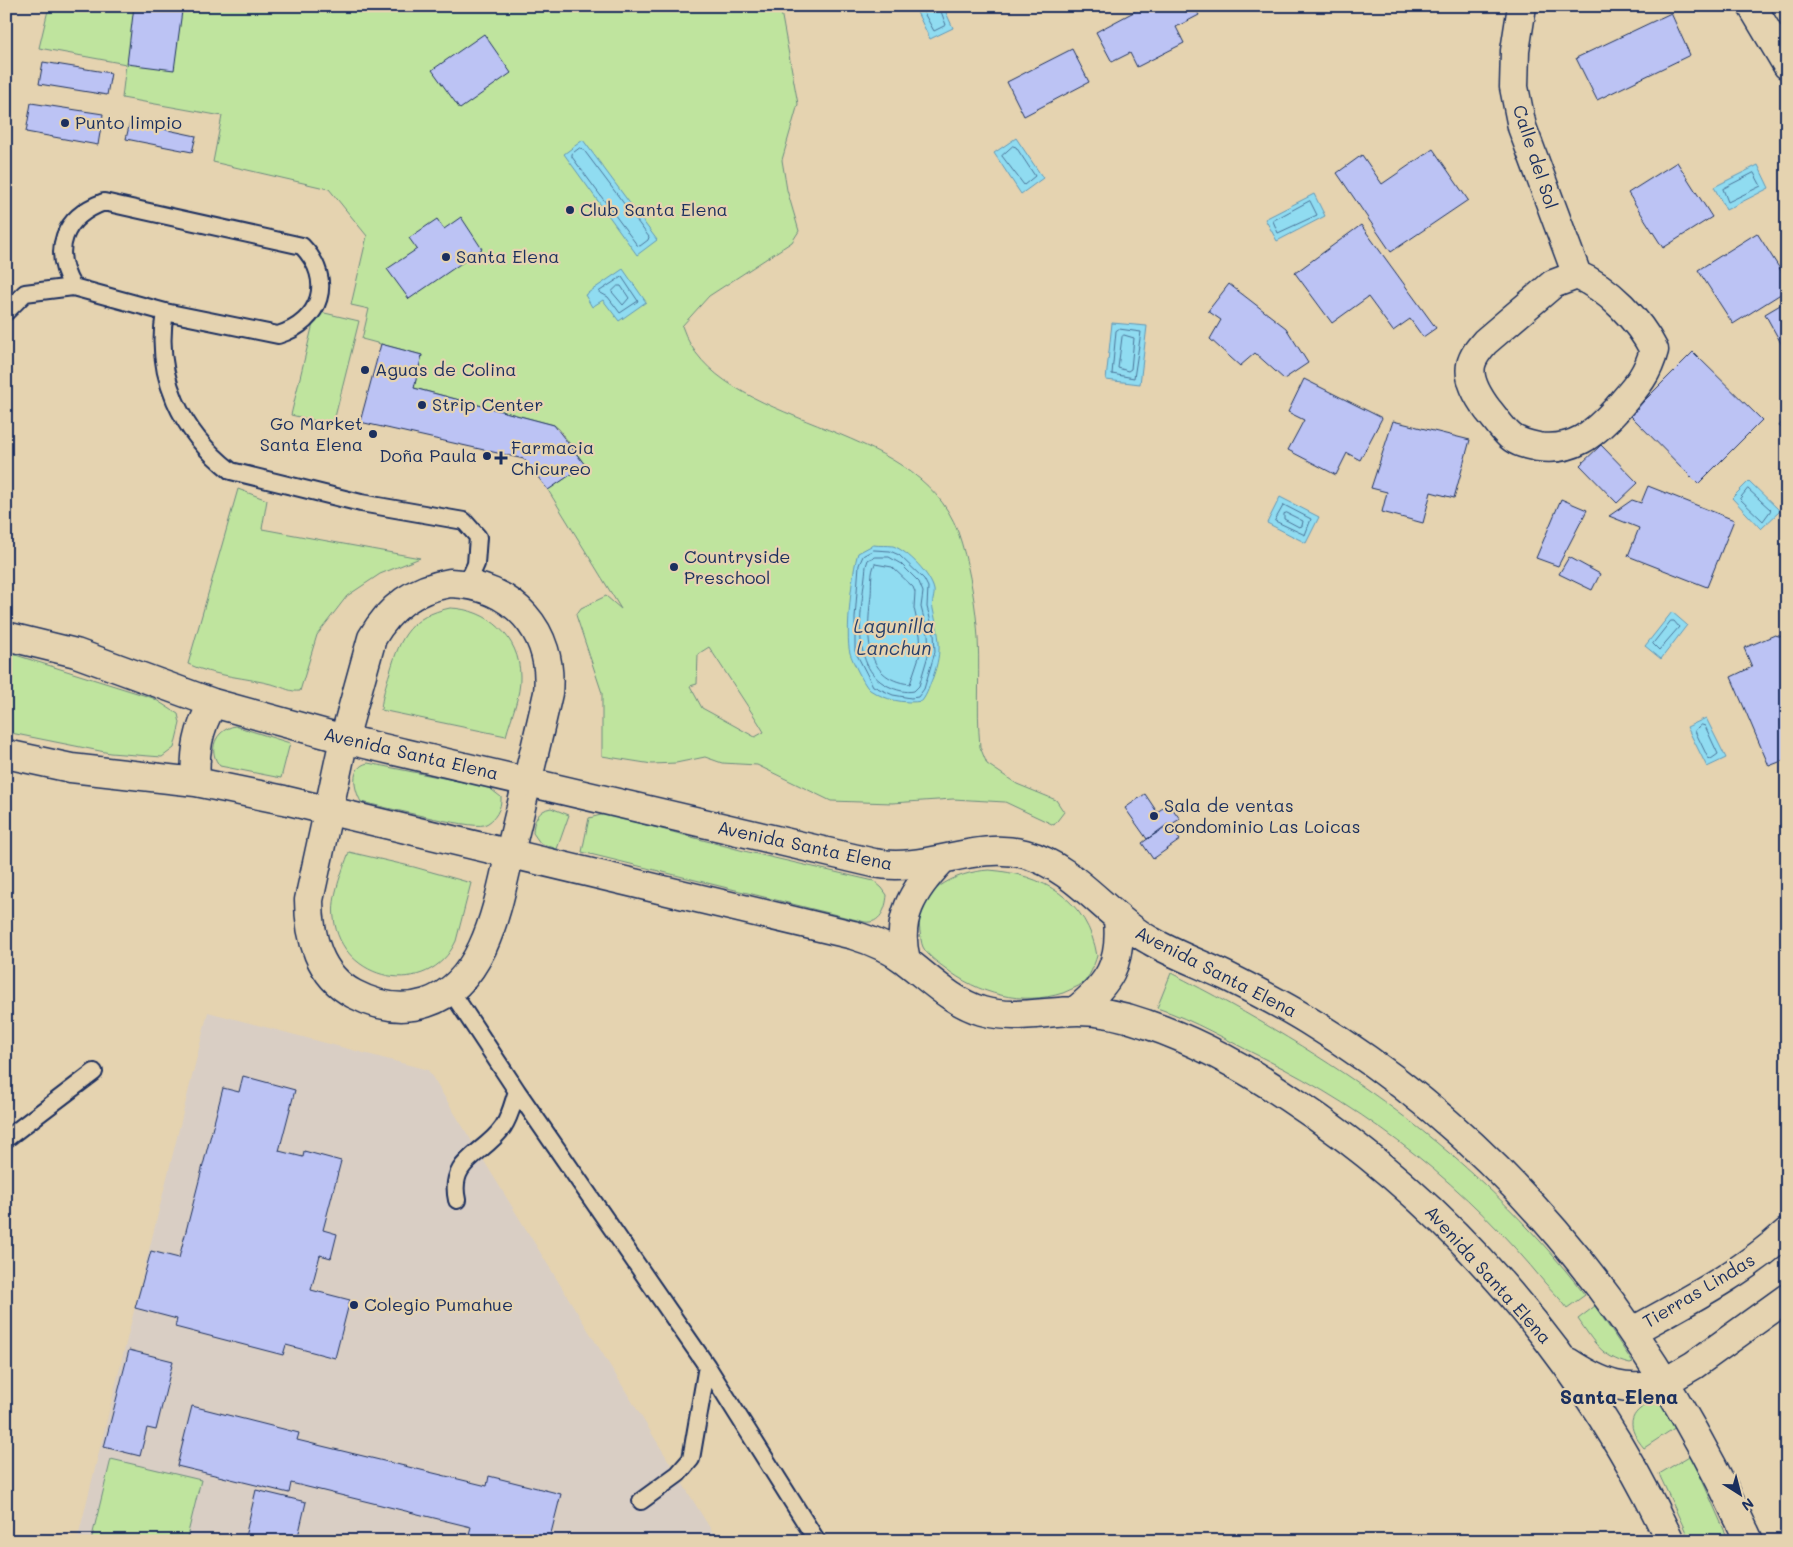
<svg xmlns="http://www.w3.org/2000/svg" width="1793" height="1547" viewBox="0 0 1793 1547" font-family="Mali,sans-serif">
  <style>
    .built { fill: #d9cec4 }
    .green { fill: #bfe49e; stroke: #6d8a7e; fill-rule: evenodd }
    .water { fill: #90dcf1; stroke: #6197b6 }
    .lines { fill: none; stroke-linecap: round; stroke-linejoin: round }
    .shore { stroke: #4a7499; stroke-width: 1 }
    .building { fill: #bcc3f4; stroke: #1b2f5e }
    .service-casing { stroke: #1b2f5e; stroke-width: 20 }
    .minor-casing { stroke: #1b2f5e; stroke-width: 31 }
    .tertiary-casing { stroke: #1b2f5e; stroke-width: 31 }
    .service { stroke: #e5d3b0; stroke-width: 16 }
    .minor { stroke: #e5d3b0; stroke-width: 28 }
    .tertiary { stroke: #e5d3b0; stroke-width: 28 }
    .poi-dot { fill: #1b2f5e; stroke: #e5d3b0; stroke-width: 2 }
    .labels { text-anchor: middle; stroke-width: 4.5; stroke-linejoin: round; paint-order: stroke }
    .poi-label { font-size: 18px; fill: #1b2f5e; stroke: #e5d3b0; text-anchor: start }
    .street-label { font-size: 18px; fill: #1b2f5e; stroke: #e5d3b0 }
    .water-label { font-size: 19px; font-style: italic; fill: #27406d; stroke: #e5d3b0 }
    .quarter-label { font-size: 20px; font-weight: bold; fill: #1b2f5e; stroke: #e5d3b0 }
  </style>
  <rect width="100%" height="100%" fill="#e5d3b0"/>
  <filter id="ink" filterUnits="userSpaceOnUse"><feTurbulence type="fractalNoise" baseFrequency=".02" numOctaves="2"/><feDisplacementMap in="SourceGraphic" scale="10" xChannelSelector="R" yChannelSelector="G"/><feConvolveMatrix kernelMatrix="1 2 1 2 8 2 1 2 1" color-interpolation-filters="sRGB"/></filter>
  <g filter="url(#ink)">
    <!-- built -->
    <path class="built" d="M208 1012 428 1070 718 1541H77Z"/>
    <!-- green -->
    <path class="green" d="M49 6H780L798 104 782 160 787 190 799 231 792 242 709 296 682 326C717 432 916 416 958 532 968 561 974 595 977 625 981 665 976 706 980 747L987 764 1017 784 1056 800 1064 812 1054 825 1005 802 953 799 892 803 831 801 757 765 722 763 705 757 676 763 652 764 602 756V693L576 615 581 608 606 596 621 609 548 490 585 465 559 429 554 425 414 388 422 355 362 339 369 309 351 305 367 236 329 189 213 162 222 116 122 98 126 64 39 48ZM709 647 758 722 764 732 755 737 702 708 690 686 697 684 698 654Z
      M316 311 359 321 333 425 291 415Z
      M238 489 267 500 262 529 420 558 380 574 347 596 317 635 300 691C290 692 285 688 275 685 245 677 216 677 188 664Z
      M450 608C488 609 520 637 520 676 521 695 511 717 506 736L381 710C382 697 386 684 390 672 400 637 411 616 450 608Z
      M6 652 153 698 178 714 180 723 174 748 162 757 110 753 6 732Z
      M235 726 290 743 281 778 220 766C207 751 215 730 235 726Z
      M368 763 488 787 501 797C502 808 495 821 484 825 470 829 381 806 361 802 354 789 349 767 368 763Z
      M551 808 569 815 557 849 540 843 533 833C533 822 538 810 551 808Z
      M605 814 744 851 874 881 882 888 887 895C886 909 880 924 865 922L582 852 589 818Z
      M349 852 414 867 471 883 456 941C429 1000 341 982 334 918 331 897 342 872 349 852Z
      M989 870C1043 874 1088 900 1097 956 1094 965 1090 977 1083 983 1078 987 1069 990 1063 993 1022 1006 978 994 945 968 938 963 927 955 923 947 921 943 921 937 920 932 913 891 956 872 989 870Z
      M1171 973C1330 1054 1476 1153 1585 1295L1567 1308C1561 1299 1552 1291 1545 1283 1468 1188 1372 1112 1263 1058 1228 1041 1194 1020 1157 1008Z
      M1595 1306 1633 1363 1630 1364C1601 1357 1594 1342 1578 1319Z
      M1654 1401H1661L1676 1427 1644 1448C1627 1428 1626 1413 1654 1401Z
      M1691 1455 1729 1541H1690L1659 1474Z
      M111 1459 201 1480 186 1541H91Z"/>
    <!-- water -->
    <path class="water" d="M914 6H943L953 28 930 39Z
      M1016 138 1043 178 1021 194 994 153Z
      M583 140 657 240 637 255 564 154Z
      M1758 165 1769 188 1726 210 1714 187Z
      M1314 194 1325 216 1277 241 1265 219Z
      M623 269 646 302 619 321 603 300 592 307 585 295Z
      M1112 323 1147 326 1140 384 1106 380Z
      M1749 481 1780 511 1761 529 1732 498Z
      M1280 497 1319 517 1306 543 1267 523Z
      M873 545C880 546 887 545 893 546 908 551 931 575 934 590 935 596 931 602 933 609 939 637 943 649 933 677 929 686 928 693 922 701 905 704 885 700 870 690 865 687 852 660 850 653 845 637 852 570 858 553Z
      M1672 612 1687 625 1661 659 1645 646Z
      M1706 718 1726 758 1707 767 1687 727Z"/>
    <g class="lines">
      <!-- shore -->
      <path class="shore" d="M920 6 934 31 946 25 939 6
        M1013 146 1016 147 1035 176 1024 185 1002 156Z
        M580 148 583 149 649 237 648 240 640 246 637 245 572 157V154Z
        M1754 173 1761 186 1728 202 1723 189Z
        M1310 201 1317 215 1278 233 1273 221Z
        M622 277 638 301 620 313 608 297 599 292Z
        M618 286H621L629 298 623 305 612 292Z
        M1119 329 1141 332 1134 378 1112 374 1116 331Z
        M1124 335 1134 338 1131 369 1128 371 1118 368 1122 337Z
        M1748 489 1771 510 1763 521 1740 499Z
        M1284 505 1311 519 1305 535 1275 521Z
        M1287 513 1303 521 1302 526 1299 527 1284 519V514Z
        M874 550 890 551 899 555 924 579 928 587 927 607 934 633 935 652 924 689 918 697 911 698 893 695 873 686 855 651V618L859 565 863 556Z
        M875 557H889L901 564 919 582 923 592 921 607 928 634 929 652 919 686 914 691C906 693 896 690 888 686 847 666 863 603 866 566L868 560Z
        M875 564 892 567 913 587 915 592 914 608 920 635 921 651 910 684C862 679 867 631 871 595 872 586 870 572 875 564Z
        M1671 621H1674L1679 627 1659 650 1653 644Z
        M1702 725 1705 726 1718 754 1711 759 1708 758 1695 731Z"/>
    </g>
    <!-- building -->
    <path class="building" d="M134 6 182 11 174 70 127 64Z
      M1145 6H1194L1199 15 1176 27 1184 43 1137 67 1130 53 1112 62 1096 32Z
      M1671 13 1690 55 1597 100 1576 58Z
      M484 34 511 73 460 109 432 70Z
      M1072 49 1089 82 1024 116 1007 82Z
      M43 62 111 73 107 95 39 84Z
      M31 103 103 114 98 145 26 132Z
      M130 122 196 136 192 152 126 139Z
      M1433 149 1468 200 1391 252 1337 173 1362 155 1382 184Z
      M1677 162 1712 217 1663 248 1628 193Z
      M461 217 482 249 409 299 387 269 417 249 409 238 437 219 444 229Z
      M1361 225 1436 328 1423 337 1410 319 1393 331 1368 297 1332 323 1295 273Z
      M1757 233 1787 280V290L1733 324 1698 270Z
      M1229 284 1286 328 1308 363 1284 379 1255 353 1240 366 1210 339 1221 320 1208 311Z
      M1787 301V354L1765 314Z
      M381 344 422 355 414 388 554 425 585 465 548 490 524 459 360 422Z
      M1693 352 1762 420 1698 484 1630 415Z
      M1304 379 1382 418 1360 460 1347 453 1336 475 1288 450 1304 420 1288 412Z
      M1787 416V432L1779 426Z
      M1393 421 1470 440 1454 498 1431 492 1423 523 1382 512 1387 492 1371 488Z
      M1601 445 1638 483 1617 503 1580 465Z
      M1648 486 1734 520 1707 587 1628 556 1639 528 1609 516 1632 500 1641 503Z
      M1561 499 1587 510 1558 566 1536 558Z
      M1569 557 1600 574 1592 590 1559 574Z
      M1775 635 1787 638V759L1769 766 1731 677 1752 667 1744 648Z
      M1145 794 1157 812 1169 804 1180 819 1147 839 1125 808Z
      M1168 824 1180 840 1153 859 1142 843Z
      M243 1076 295 1090 279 1151 303 1157 304 1151 341 1161 323 1230 337 1234 331 1258 320 1255 311 1290 350 1300 335 1358 286 1345 283 1355 175 1327 177 1319 135 1308 151 1251 179 1258 223 1088 239 1092Z
      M129 1350 173 1361 156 1430 147 1428 140 1456 104 1447Z
      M192 1406 299 1433 297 1440 487 1486 489 1476 561 1494 549 1541H496L469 1534 471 1527 291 1483 289 1493 177 1466Z
      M256 1490 306 1502 297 1541H244Z"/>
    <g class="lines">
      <defs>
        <path id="service" d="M104 202 302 246C335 280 321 322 278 335L165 312 73 287C51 250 63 217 104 202Z
          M6 312 25 293 73 287
          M165 312C154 376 181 432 231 471L361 503 464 521 478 537 476 564 467 584
          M451 991 517 1091C513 1103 510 1117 503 1127 484 1155 448 1159 457 1200
          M517 1091 707 1366 691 1459 678 1474 641 1501
          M6 1139 94 1072
          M707 1366 817 1541"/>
        <path id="minor" d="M1522 6 1515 51 1514 87 1522 127 1577 275
          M1752 6 1787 65
          M1577 275C1608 288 1639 320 1654 350 1647 377 1634 389 1616 410 1594 434 1573 452 1538 447 1528 445 1518 443 1510 436 1502 429 1495 418 1488 410 1479 398 1468 380 1471 365 1473 356 1479 349 1485 342L1553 284Z
          M450 583C513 585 554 631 548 693 537 742 525 791 513 840 499 895 489 983 426 1003 401 1011 377 1006 354 994 319 976 309 936 309 900L344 739 372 638C390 607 414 589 450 583Z
          M1633 1331C1685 1302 1743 1273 1787 1232
          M1665 1382 1694 1365 1787 1298"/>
        <path id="tertiary" d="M6 636 76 653 213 703 344 739 874 863C926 873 974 841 1025 854 1075 867 1107 917 1151 941 1175 955 1201 964 1226 976 1254 990 1282 1004 1309 1021 1511 1144 1652 1328 1749 1541
          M6 754 71 768 196 782 284 800 853 935C873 941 890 948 906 961 930 979 952 1002 982 1011 1014 1020 1046 1011 1078 1011 1102 1011 1124 1016 1146 1024 1197 1041 1245 1068 1289 1098 1453 1206 1587 1363 1670 1541
          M196 782C194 752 198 729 213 703
          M906 960C895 919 913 890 941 861
          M1075 1011C1109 984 1122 964 1118 920
          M1568 1362C1600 1383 1628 1395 1665 1382"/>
      </defs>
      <!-- service casing -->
      <use href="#service" class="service-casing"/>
      <!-- minor casing -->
      <use href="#minor" class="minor-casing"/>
      <!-- tertiary casing -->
      <use href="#tertiary" class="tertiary-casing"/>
      <!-- service -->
      <use href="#service" class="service"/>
      <!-- minor -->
      <use href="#minor" class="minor"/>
      <!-- tertiary -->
      <use href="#tertiary" class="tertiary"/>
    </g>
  </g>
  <!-- markers -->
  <g class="poi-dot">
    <circle cx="65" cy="123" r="5"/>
    <circle cx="570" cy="210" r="5"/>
    <circle cx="446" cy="257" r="5"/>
    <circle cx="365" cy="370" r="5"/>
    <circle cx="422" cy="405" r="5"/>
    <circle cx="373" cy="434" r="5"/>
    <circle cx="487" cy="456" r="5"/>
    <path d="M498.5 450.5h5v5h5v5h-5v5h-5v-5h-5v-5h5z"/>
    <circle cx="674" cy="567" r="5"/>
    <circle cx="1154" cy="816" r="5"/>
    <circle cx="354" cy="1305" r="5"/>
  </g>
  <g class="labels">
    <!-- poi labels -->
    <g class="poi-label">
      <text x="75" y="129">Punto limpio</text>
      <text x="580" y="216">Club Santa Elena</text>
      <text x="456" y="263">Santa Elena</text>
      <text x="375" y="376">Aguas de Colina</text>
      <text x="432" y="411">Strip Center</text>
      <text x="363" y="430" text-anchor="end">Go Market<tspan x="363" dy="21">Santa Elena</tspan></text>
      <text x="511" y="454">Farmacia<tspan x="511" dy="21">Chicureo</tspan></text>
      <text x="477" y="462" text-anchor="end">Doña Paula</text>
      <text x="684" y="563">Countryside<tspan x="684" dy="21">Preschool</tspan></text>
      <text x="1164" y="812">Sala de ventas<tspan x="1164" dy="21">condominio Las Loicas</tspan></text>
      <text x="364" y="1311">Colegio Pumahue</text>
    </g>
    <!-- street labels -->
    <g class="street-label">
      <text transform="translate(1535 157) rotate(72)" y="6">Calle del Sol</text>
      <text transform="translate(411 754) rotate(13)" y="6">Avenida Santa Elena</text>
      <text transform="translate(805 846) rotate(12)" y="6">Avenida Santa Elena</text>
      <text transform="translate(1216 972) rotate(27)" y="6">Avenida Santa Elena</text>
      <text transform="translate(1488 1275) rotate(48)" y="6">Avenida Santa Elena</text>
      <text transform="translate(1699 1291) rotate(-31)" y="6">Tierras Lindas</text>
    </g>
    <!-- water labels -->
    <g class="water-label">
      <text x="894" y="633">Lagunilla<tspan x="894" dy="22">Lanchun</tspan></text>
    </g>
    <!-- quarter labels -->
    <g class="quarter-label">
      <text x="1619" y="1404">Santa Elena</text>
    </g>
  </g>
  <!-- margin -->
  <rect width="1793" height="1547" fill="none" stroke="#e5d3b0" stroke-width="25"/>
  <rect x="12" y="12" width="1768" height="1522" fill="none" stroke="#1b2f5e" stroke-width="2" filter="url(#ink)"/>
  <!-- north arrow -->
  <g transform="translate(1740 1494) rotate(144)" stroke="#e5d3b0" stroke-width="4" paint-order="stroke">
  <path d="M0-4L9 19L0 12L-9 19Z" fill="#1b2f5e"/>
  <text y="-8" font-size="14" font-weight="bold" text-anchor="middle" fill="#1b2f5e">N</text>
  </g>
</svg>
